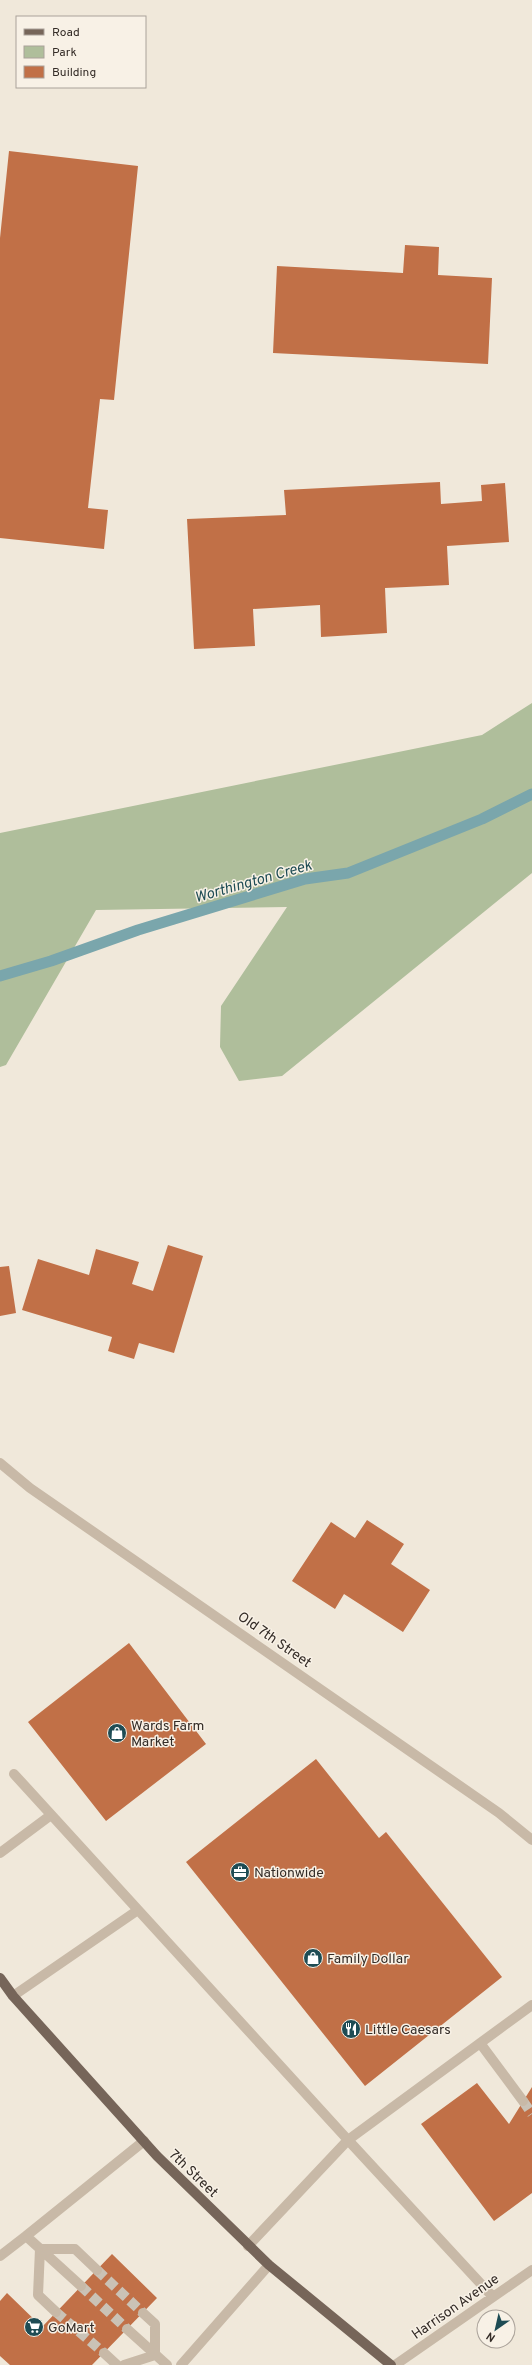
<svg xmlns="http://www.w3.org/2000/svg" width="532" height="2365" viewBox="0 0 532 2365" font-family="Overpass,sans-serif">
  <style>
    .green { fill: #afbe9b }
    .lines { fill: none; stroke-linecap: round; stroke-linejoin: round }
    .stream { stroke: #7aa6ac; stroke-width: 11 }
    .building { fill: #c17047 }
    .minor-tunnel { stroke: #cac2b6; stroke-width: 10; stroke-dasharray: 10 5; stroke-linecap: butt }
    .minor { stroke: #c8b9a7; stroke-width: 10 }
    .major { stroke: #766559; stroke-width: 10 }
    .labels { text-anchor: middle; stroke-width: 3; stroke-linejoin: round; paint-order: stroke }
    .street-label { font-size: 14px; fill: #342c27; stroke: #f8f1e6 }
    .poi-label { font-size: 14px; fill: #342c27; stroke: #f8f1e6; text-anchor: start }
    .water-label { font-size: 15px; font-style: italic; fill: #1e4c54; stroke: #f8f1e6 }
  </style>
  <rect width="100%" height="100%" fill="#f0e8da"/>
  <!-- green -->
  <path class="green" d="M532 703V873L282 1076 239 1081 220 1047 221 1006 287 907 96 910 6 1065 0 1067V833L482 735Z"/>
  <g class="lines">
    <!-- stream -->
    <path class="stream" d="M0 976 51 961 138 930 305 879 348 873 482 819 532 794"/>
  </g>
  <!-- building -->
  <path class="building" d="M9 151 138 166 114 400 100 399 88 508 108 510 104 549 0 538V238Z
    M405 245 439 247 438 275 492 278 488 364 273 353 277 266 403 273Z
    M440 482 441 504 482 501 481 485 505 483 509 542 447 546 449 585 385 588 387 633 321 637 320 605 253 609 255 646 194 649 187 519 286 515 284 490Z
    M168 1245 203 1256 174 1353 139 1343 134 1359 108 1351 112 1337 22 1310 38 1259 89 1275 96 1249 139 1262 132 1284 153 1291Z
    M9 1266 16 1313 0 1316V1267Z
    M367 1520 404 1544 391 1564 430 1590 403 1632 344 1594 335 1609 292 1581 331 1522 355 1538Z
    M129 1643 206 1744 106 1821 28 1722Z
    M316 1759 379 1838 386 1832 502 1977 365 2086 186 1862Z
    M477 2083 509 2124 532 2087V2193L494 2221 421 2124Z
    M112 2254 157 2298 92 2365H10L0 2356V2301L7 2293 42 2327Z"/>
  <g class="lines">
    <!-- minor-tunnel -->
    <path class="minor-tunnel" d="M523 2101 532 2114
      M97 2270 143 2313
      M81 2286 127 2329
      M56 2312 104 2353"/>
    <!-- minor -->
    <path class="minor" d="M0 1463 30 1488 499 1813 532 1840
      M14 1774 348 2140 532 2005
      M0 1853 51 1815
      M13 1996 138 1910
      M480 2043 523 2101
      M248 2246 348 2140 493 2297
      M0 2256 26 2236
      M81 2286 26 2236 144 2141
      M56 2312 38 2295 40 2249H75L97 2270
      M127 2329 167 2365
      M104 2353 117 2365
      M124 2365 155 2355V2324L143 2313
      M181 2365 269 2265
      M395 2365 532 2270"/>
    <!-- major -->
    <path class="major" d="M0 1978 13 1996 157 2156 269 2265 391 2365"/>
  </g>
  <!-- icons -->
  <defs>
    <symbol id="shop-disc" viewBox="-11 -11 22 22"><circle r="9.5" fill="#1e4c54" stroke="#f8f1e6"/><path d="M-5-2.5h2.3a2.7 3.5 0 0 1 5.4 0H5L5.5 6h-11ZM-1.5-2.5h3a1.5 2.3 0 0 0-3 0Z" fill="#fff"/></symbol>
    <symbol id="office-disc" viewBox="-11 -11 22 22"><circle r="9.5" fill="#1e4c54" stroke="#f8f1e6"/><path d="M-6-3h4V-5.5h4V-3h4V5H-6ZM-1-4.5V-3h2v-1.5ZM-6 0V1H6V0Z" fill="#fff"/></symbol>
    <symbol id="restaurant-disc" viewBox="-11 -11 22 22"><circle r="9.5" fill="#1e4c54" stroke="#f8f1e6"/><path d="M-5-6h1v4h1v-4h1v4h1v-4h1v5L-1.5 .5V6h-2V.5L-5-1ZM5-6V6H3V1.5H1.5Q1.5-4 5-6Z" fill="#fff"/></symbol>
    <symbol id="supermarket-disc" viewBox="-11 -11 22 22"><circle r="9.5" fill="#1e4c54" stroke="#f8f1e6"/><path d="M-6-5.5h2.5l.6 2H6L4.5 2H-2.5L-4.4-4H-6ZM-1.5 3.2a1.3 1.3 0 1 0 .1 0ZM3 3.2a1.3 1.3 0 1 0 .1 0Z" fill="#fff"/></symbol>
  </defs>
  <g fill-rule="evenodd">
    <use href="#shop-disc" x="106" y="1722" width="22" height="22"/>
    <use href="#office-disc" x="229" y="1861" width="22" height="22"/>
    <use href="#shop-disc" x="302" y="1947" width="22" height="22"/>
    <use href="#restaurant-disc" x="340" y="2018" width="22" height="22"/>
    <use href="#supermarket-disc" x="23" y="2316" width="22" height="22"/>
  </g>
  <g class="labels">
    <!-- street labels -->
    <g class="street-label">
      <text transform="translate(275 1639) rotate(35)" y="5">Old 7th Street</text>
      <text transform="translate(194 2173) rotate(44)" y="5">7th Street</text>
      <text transform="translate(455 2306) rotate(-35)" y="5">Harrison Avenue</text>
    </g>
    <!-- poi labels -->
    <g class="poi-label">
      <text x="131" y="1730">Wards Farm<tspan x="131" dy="16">Market</tspan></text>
      <text x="254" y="1877">Nationwide</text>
      <text x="327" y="1963">Family Dollar</text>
      <text x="365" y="2034">Little Caesars</text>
      <text x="48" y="2332">GoMart</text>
    </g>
    <!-- water labels -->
    <g class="water-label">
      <text transform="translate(253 881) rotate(-16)" y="5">Worthington Creek</text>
    </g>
  </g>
  <!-- legend -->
  <rect x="16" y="16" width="130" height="72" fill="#f8f1e6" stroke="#aaa29a"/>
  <rect x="24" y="29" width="20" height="6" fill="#766559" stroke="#aaa29a"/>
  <text x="52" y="36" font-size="12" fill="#342c27">Road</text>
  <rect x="24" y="46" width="20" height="12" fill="#afbe9b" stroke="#aaa29a"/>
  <text x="52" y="56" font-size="12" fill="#342c27">Park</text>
  <rect x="24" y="66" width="20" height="12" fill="#c17047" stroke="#aaa29a"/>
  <text x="52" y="76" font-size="12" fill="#342c27">Building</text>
  <!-- north arrow -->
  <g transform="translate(496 2329) rotate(214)"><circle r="19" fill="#f8f1e6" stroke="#aaa29a"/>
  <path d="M0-3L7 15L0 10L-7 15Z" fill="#1e4c54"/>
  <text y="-6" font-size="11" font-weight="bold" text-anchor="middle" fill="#342c27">N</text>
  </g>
</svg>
